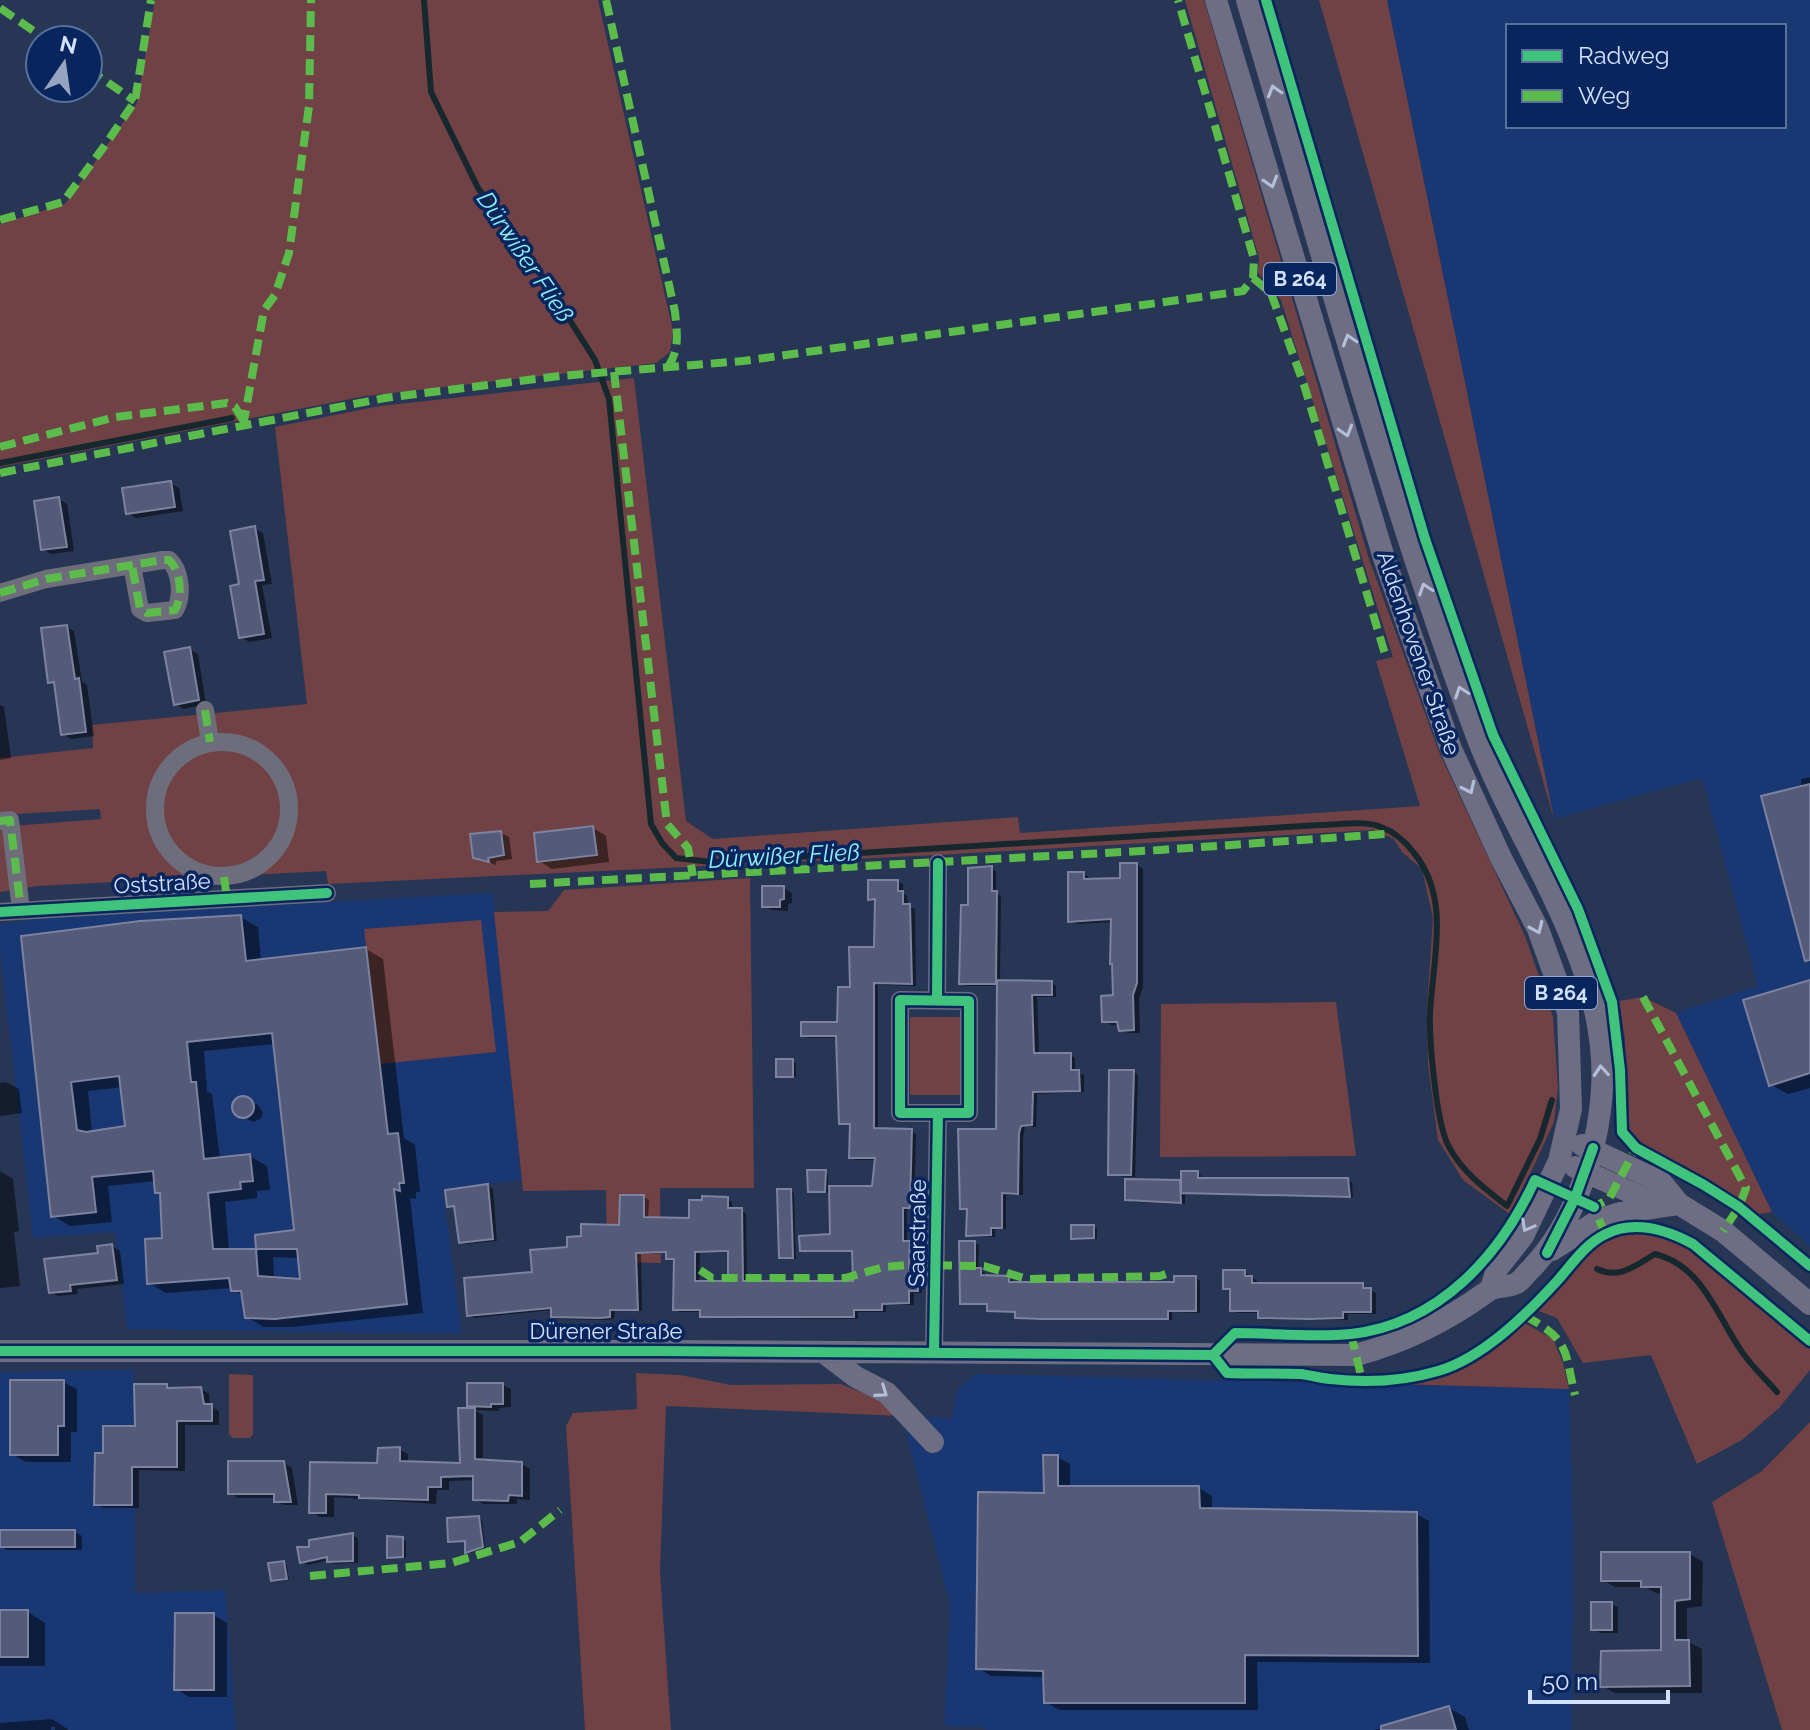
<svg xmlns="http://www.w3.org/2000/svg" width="1810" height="1730" viewBox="0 0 1810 1730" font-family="Raleway,sans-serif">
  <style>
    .built { fill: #193772; fill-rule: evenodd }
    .green { fill: #714245 }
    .shadow { fill: #0007; fill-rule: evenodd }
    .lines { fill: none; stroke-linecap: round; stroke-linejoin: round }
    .stream { stroke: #16282d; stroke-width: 6 }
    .building { fill: #545a78; stroke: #7c829f; stroke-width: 2; fill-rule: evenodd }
    .minor { stroke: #6e6d7c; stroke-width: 18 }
    .major { stroke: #6d6d84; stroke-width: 22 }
    .quiet { stroke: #5cbc4b; stroke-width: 8; stroke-dasharray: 16 8; stroke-linecap: butt }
    .cycleway-casing { stroke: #09255d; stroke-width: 15 }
    .cycleway { stroke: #40c37c; stroke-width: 10 }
    .oneway { stroke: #b3bed9 }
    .labels { text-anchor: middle; stroke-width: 7; stroke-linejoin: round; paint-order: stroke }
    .shield { fill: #09255d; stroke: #95a8cd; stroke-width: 2 }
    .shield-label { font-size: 20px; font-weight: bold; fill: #d1e0fd }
    .street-label { font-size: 22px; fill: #d1e0fd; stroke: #09255d }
    .water-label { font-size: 24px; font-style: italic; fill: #8df0f8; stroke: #09255d }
  </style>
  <rect width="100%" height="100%" fill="#273655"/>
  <!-- built -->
  <path class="built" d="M1387 0H1810V1247L1772 1212 1676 1013 1758 986 1702 778 1554 819ZM1508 26H1784V126H1508Z
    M493 893 521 1180 443 1190 462 1334 127 1329 115 1232 33 1238 0 950V924L70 915Z
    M134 1370 135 1593 225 1590 236 1730H0V1372Z
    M976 1374 1569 1389 1574 1548 1572 1730H985L984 1727 944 1726 950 1605 902 1416 952 1418 957 1389Z"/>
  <!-- green -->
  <path class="green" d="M155 0H598L673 331 670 352 656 363 366 396 0 467V224L65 204 137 103Z
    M1185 0H1204L1369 559 1439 752 1525 936 1553 1017 1558 1087 1554 1122 1511 1215 1463 1180 1438 1140 1428 1064 1427 1007 1433 918 1422 869 1402 852 1394 839 1373 830 937 855 328 884 326 871 37 886 0 892V827L101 819 100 809 0 815V758L93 748 92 725 307 704 275 427 380 406 634 378 686 821 713 839 1018 817 1020 833 1420 806 1376 661 1393 657 1281 300 1258 273 1259 258Z
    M1319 0H1387L1554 819Z
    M750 878 754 1188H660L661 1263 607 1262 606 1190 523 1191 494 912 548 911 564 890Z
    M481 920 496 1052 380 1064 364 929Z
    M1643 997 1676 1013 1772 1212 1759 1214 1686 1167 1639 1144 1630 1133 1626 1106 1625 1040 1619 1001Z
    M1336 1002 1356 1156 1160 1157 1161 1004Z
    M910 1017H961L960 1095H910Z
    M1630 1231 1658 1234 1696 1251 1810 1346V1370L1779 1408 1742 1440 1697 1464 1651 1355 1583 1363 1557 1318 1536 1310 1591 1248Z
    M1523 1322 1553 1339 1563 1363 1569 1389 1396 1384 1443 1374 1486 1352Z
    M636 1373 680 1375 731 1385 841 1384 875 1398 902 1416 666 1406 660 1572 671 1730H585L566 1426 573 1413 637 1409Z
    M229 1374 253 1375V1434L250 1438H233L229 1434Z
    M1810 1422V1730H1782L1712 1502 1762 1471Z"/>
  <!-- shadow -->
  <path class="shadow" d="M171 483 179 488 183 511 136 518 127 513Z
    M59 499 67 504 74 551 51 554 43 549Z
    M254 528 263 533 272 584 262 585 272 638 249 642 241 637V585Z
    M66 627 74 631 82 682 87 685 94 736 71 739 63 734 56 685 50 681Z
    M189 649 198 654 206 704 184 709 176 704Z
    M0 705 4 707 11 758 0 760Z
    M1810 777V949L1801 779Z
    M593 828 606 836 609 862 552 869 539 861Z
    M501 833 509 837 512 859 496 861V865L475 857Z
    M1137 865 1143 869V987L1139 999 1140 1033H1128L1121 1030 1120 1025H1111L1104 1021 1115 997 1113 922 1077 924 1070 921 1084 874 1090 878V881L1122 880Z
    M991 868 996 871V893L1001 896 1000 982 1052 983 1056 986V997H1037L1039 1055H1070L1075 1058V1072L1084 1075V1092L1037 1094 1036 1127H1025L1023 1137V1195H1006V1229H995V1237H973L968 1234 969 1210 962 1208 998 1131 999 986H966L961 983 970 907Z
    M898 882 903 884V893L907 896 908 906 915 909 916 986 878 985V1131H911L916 1134 914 1209H907V1243L914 1246 913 1270 923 1273 922 1293H914V1305H886V1312H858V1319L707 1318 702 1316V1312H680L675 1309 676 1260 668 1258V1254H641L642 1311H615L614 1319 606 1320 558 1319 553 1316V1310L474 1318 469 1315 535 1274 583 1238 621 1227 644 1197 649 1200 648 1219 691 1220 727 1199 732 1202V1210L746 1213 747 1283H855L854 1252H806L801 1249 832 1236 831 1193 810 1191 825 1172 828 1174V1188H873L877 1160H856L851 1157 852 1126 841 1123 838 1038H808L803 1035 839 1024 852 989 876 949 877 901 870 898ZM700 1253H730V1283H699Z
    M784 888 792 893V903L788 904V911L772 910 764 906Z
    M240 917 258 927 261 961 366 949 383 959 404 1138 415 1145 420 1192H416V1199L410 1198 423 1313 293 1327H264L246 1317 244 1297 232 1288 166 1293 149 1283 164 1240 162 1194 157 1192 156 1181 108 1186 112 1222 70 1226 53 1216 23 937ZM275 1044 297 1232 257 1237 259 1251H229L225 1202 257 1198V1191L270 1190 267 1166 249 1156 220 1160 212 1094 207 1091 204 1051ZM123 1087 128 1128 92 1133 88 1091ZM273 1257 300 1258 302 1281 274 1279Z
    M1810 982V1088L1788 1094 1770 1084Z
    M792 1061 796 1063V1077L778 1075Z
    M1134 1072 1138 1075 1135 1177 1114 1176 1110 1174Z
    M6 1082 19 1089 22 1113 0 1116V1083Z
    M242 1098 258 1105 263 1113 261 1118 254 1122 238 1115 234 1108 236 1101Z
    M0 1171 13 1179 19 1231 14 1232 20 1286 0 1288Z
    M1197 1173 1201 1175V1180H1347L1352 1182 1353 1198 1185 1194V1204L1132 1202 1127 1199 1180 1182 1183 1183Z
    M488 1186 493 1189 497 1241 466 1244 461 1241 456 1208 449 1206Z
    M790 1191 794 1193 796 1259H785L781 1257Z
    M1094 1227 1097 1229V1239L1073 1238Z
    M974 1243 979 1245 978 1270 985 1273V1277L1008 1278 1013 1280V1284H1176L1196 1278 1200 1281V1313L1172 1312V1320L1021 1319 1017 1316V1313L993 1312 989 1309V1305H966L962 1302Z
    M112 1246 120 1251 124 1284 77 1289 78 1294 58 1296 50 1292Z
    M1245 1272 1257 1281V1285H1363L1376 1293V1314H1348V1320H1266L1260 1317V1313H1238L1232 1310V1292L1225 1288Z
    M63 1382 77 1389V1432H71V1462H26L12 1454Z
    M503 1385 511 1389V1407L499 1408V1411L475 1410 483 1415V1462L522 1464 530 1469V1500L517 1499V1504H483L475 1499V1480L449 1481V1490H437L436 1504 334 1497V1517H320L311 1512 312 1464 379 1465 399 1449 408 1454V1463L462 1465 460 1410H477L469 1405Z
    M167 1386 173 1389H201L209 1394 210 1406 219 1411V1425H185V1471L139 1470V1508H104L96 1504 105 1455 137 1428Z
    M1057 1457 1070 1464V1488H1199L1212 1496V1510L1416 1514 1429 1521 1430 1663 1257 1662 1258 1710H1059L1046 1702 1045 1677 991 1676 978 1668 1046 1495Z
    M284 1463 292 1468 298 1505H284L276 1501V1498H238L230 1493Z
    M479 1518 482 1520 485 1548 470 1553 467 1551V1542L450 1541Z
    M0 1532H75L82 1536V1550H7L0 1546Z
    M352 1535 358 1538V1563L334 1564 328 1560 308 1565 302 1562 311 1548Z
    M403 1539 406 1541V1558L389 1556Z
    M1690 1554 1703 1562 1702 1606 1687 1608V1641L1702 1649V1693H1615L1602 1686 1663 1652V1594L1656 1593 1645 1587H1615L1603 1580Z
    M283 1563 287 1565 289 1580 276 1582 273 1580Z
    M1611 1604 1618 1607V1633H1600L1593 1629Z
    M0 1612H28L45 1623V1666H0Z
    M214 1615 227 1623V1697H189L176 1689Z
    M1449 1708 1465 1717 1469 1730H1375Z
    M52 1719 69 1730H55V1727H51V1730H0V1723Z"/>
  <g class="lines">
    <!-- stream -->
    <path class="stream" d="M424 0 431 92 478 188 538 270 595 360 609 399 651 824 662 843 676 858 711 862 1320 825C1338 825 1364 820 1381 827 1395 832 1405 841 1414 853 1451 898 1433 959 1430 1012 1429 1040 1436 1121 1448 1145 1461 1171 1485 1189 1507 1206L1540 1139 1552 1100
      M0 463 232 418
      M1597 1269C1619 1280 1636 1265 1655 1254 1701 1265 1716 1313 1740 1349 1750 1365 1765 1378 1777 1392"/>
  </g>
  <!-- building -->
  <path class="building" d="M171 481 175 507 126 514 122 488Z
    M59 497 67 547 41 550 34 501Z
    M255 526 264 580 255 581 264 634 239 638 230 586 239 584 230 531Z
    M67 625 75 679 79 678 86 732 61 735 54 682 48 683 41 628Z
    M190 647 199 700 174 705 164 652Z
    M1810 784V960L1805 961 1761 796Z
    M593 826 597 855 537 862 534 833Z
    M501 831 504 855 488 858 489 862 473 858 470 834Z
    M1120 863H1137V983L1133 995 1134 1030 1119 1031 1117 1022H1102L1101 996 1113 995 1112 964H1110L1111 919 1068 922V872H1084V879L1120 878Z
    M992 866V891H997L996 984H959L961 905H968V868Z
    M868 880H898V891H903V904H910L912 984 874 983V1128L912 1129 910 1208H903V1241H910L909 1268H918V1291H909V1303L882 1304V1310H854V1317H700V1310H673L674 1259H666V1252L636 1253 638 1310H610V1317L600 1318 551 1317V1308L467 1316 464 1278 532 1272 530 1250 567 1247V1237L581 1236V1224L619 1225 620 1195H644V1217L689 1218V1200H702V1196L728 1197V1208H742L743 1281H853L852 1251H800L799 1236 830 1234 829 1186H872L875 1158H849L850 1124H839L836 1036H801V1022H837L838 987H850L849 947H874L875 899 868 900ZM728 1251V1281H695V1252Z
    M762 886H784V899L780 900V907H762Z
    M241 915 246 961 366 947 388 1134 398 1133 404 1183H399L400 1191 394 1189 407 1304 275 1319 245 1318 241 1291H231L229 1278 147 1284 145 1239 162 1238 160 1193H155L153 1171 92 1177 96 1212 51 1217 21 936 140 921ZM272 1033 294 1230 255 1235 256 1249H213L208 1193 241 1189 240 1182 253 1181 250 1154 204 1159 196 1082H191L187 1042ZM119 1076 125 1126 86 1132 77 1130 71 1082ZM256 1249H297L300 1279 258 1276Z
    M997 980 1052 981V995H1032L1034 1053H1071V1070H1079L1080 1091 1033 1092 1032 1125 1021 1126 1019 1133 1018 1194 1002 1193V1228H991V1235L966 1236 967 1209H960L958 1129H996Z
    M1810 980V1073L1769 1086 1743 1000Z
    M776 1059H793V1077H776Z
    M1109 1070H1134L1131 1175H1108Z
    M232 1107a11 11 0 1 1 22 0a11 11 0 1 1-22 0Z
    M807 1170H826L825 1192H808Z
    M1181 1171H1198V1178H1348L1350 1197 1181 1193Z
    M1125 1179 1180 1180 1181 1203 1125 1200Z
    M488 1184 493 1239 459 1243 454 1206 447 1207 445 1190Z
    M777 1189H791L793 1258H779Z
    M1071 1225H1094V1238L1071 1239Z
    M959 1241H975V1268H981V1275L1009 1276V1282H1174V1276H1196V1311H1168V1319H1042L1015 1318V1312L987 1311V1304H960Z
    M112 1244 117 1280 70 1285 71 1291 49 1293 44 1259 98 1253 97 1246Z
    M1223 1270H1245V1276H1252V1283H1363V1288H1371V1312H1343V1318L1310 1319 1258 1318V1311H1230V1289H1223Z
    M10 1380H64V1426H58V1455H10Z
    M467 1383H503V1404H491V1407L467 1406Z
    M134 1384H167V1388L201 1387 204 1404H212V1421H177V1467H132V1505H94L95 1453H103V1426H135Z
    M458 1408H475V1459L522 1462V1496L509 1495 508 1501 473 1500V1476L441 1477V1487H428V1500L359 1498V1495L326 1494V1513H309L310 1462 377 1463 378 1448 400 1447V1461L460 1463Z
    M1043 1455H1058V1486H1199L1200 1508 1417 1512 1418 1656 1245 1655V1703H1044L1043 1671 976 1669 978 1492 1044 1493Z
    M228 1461H284L291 1502H274V1494H228Z
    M479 1516 483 1547 465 1553V1541L448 1542 447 1518Z
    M0 1530H75V1547H0Z
    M353 1533V1561L327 1562V1557L300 1563 297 1547H309V1540Z
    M387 1536 403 1537V1557L387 1558Z
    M1601 1552H1690V1599L1675 1601V1640H1689L1690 1686 1600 1687 1601 1651 1661 1650V1587H1641V1581H1601Z
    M284 1561 287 1579 271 1581 268 1563Z
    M1591 1602H1612V1630H1591Z
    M0 1610H28V1657H0Z
    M175 1613H214V1690H174Z
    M1449 1706 1456 1730H1381V1726Z"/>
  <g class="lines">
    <!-- minor -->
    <path class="minor" d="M0 593 46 579 163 560H169C181 571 183 596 175 610L147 613 140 609 132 565
      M205 710 210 742
      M155 809a67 67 0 1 1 134 0a67 67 0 1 1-134 0Z
      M0 821 10 820 21 910
      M0 912 327 893
      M900 1000 969 1001V1113H900Z
      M937 1000 938 863
      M934 1352 938 1113"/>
    <!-- major -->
    <path class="major" d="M1216 0 1384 558 1451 749 1501 858 1538 929 1568 1012 1571 1109 1559 1161 1523 1236 1497 1269 1491 1288
      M1582 1145 1661 1182 1679 1204 1723 1231 1810 1304
      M1575 1167 1643 1198 1666 1202
      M1552 1250 1599 1220 1620 1213 1679 1204
      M0 1351H656L1356 1355C1405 1342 1447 1321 1488 1291 1496 1285 1508 1288 1517 1283 1522 1280 1524 1276 1528 1272 1574 1226 1598 1153 1602 1089 1610 963 1518 847 1476 734 1387 494 1320 245 1247 0
      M823 1352 856 1377 887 1393 933 1442"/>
    <!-- quiet -->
    <path class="quiet" d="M606 0 675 312C677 333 680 349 668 367
      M0 8 47 40
      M88 69 135 101
      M0 220 63 202 103 148 135 101 151 0
      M1253 278 1271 293 1304 385 1385 654
      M614 372 667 824 688 848 693 876
      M243 426 264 310 275 295 289 253 309 106 311 0
      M0 447 116 417 227 403 235 407 243 420
      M0 473 385 398 560 376 743 361 1243 291 1253 278 1254 259 1178 0
      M0 593 46 579 163 560H169C181 571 183 596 175 610L147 613 140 609 132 565
      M205 710 210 742
      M0 821 10 820 21 910
      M224 877 227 899
      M530 884 1160 850 1386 834
      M1643 997 1746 1188 1739 1207 1723 1231
      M1605 1234 1594 1207 1609 1199 1636 1148
      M700 1270 712 1278H845L884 1267 908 1265 984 1266 1027 1279 1160 1276 1172 1272
      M1525 1316C1570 1340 1564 1349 1575 1395
      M1351 1334 1362 1380
      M310 1576 451 1563 520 1542 560 1510"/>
    <defs>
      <path id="cycleway" d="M1266 0 1425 539 1493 735 1578 909 1612 1002 1620 1070 1622 1132 1636 1148 1704 1185 1739 1207 1810 1266
        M0 912 327 893
        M900 1000 969 1001V1113H900Z
        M937 1000 938 863
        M1547 1253 1575 1198 1593 1148
        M0 1351H656L1213 1355
        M934 1352 938 1113
        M1213 1355 1227 1373C1252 1374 1276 1373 1300 1374 1310 1375 1320 1378 1330 1379 1365 1383 1404 1381 1438 1371 1483 1358 1527 1314 1558 1280 1572 1264 1586 1243 1606 1234 1634 1220 1667 1230 1693 1244L1810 1341
        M1213 1355 1235 1333C1273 1333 1314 1338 1351 1334 1439 1324 1500 1256 1535 1180L1594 1207"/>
    </defs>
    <!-- cycleway casing -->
    <use href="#cycleway" class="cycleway-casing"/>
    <!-- cycleway -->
    <use href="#cycleway" class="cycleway"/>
  </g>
  <!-- one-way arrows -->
  <defs><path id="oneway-chevron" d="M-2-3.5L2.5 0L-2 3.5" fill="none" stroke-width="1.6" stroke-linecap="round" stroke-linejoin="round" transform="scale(2)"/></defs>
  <g class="oneway">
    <use href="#oneway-chevron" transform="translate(1274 91) rotate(-107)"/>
    <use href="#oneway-chevron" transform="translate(1271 182) rotate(73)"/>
    <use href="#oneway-chevron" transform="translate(1349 340) rotate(-107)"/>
    <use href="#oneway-chevron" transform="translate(1346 431) rotate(73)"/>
    <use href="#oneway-chevron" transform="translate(1425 589) rotate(-109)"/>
    <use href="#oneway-chevron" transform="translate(1461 692) rotate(-109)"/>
    <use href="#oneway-chevron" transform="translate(1469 788) rotate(65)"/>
    <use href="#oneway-chevron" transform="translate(1537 928) rotate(66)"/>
    <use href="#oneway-chevron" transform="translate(1601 1071) rotate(-94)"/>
    <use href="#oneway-chevron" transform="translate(1527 1226) rotate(119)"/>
    <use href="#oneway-chevron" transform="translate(882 1392) rotate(35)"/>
  </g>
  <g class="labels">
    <!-- shield labels -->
    <g class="shield">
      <rect x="1264" y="263" width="72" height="32" rx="6"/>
      <rect x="1525" y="977" width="72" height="32" rx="6"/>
    </g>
    <g class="shield-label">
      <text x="1300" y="286">B 264</text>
      <text x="1561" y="1000">B 264</text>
    </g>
    <!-- street labels -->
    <g class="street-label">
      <text transform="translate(1419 653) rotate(71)" y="8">Aldenhovener Straße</text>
      <text transform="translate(162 883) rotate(-3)" y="8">Oststraße</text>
      <text transform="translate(917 1233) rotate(-89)" y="8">Saarstraße</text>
      <text x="606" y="1339">Dürener Straße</text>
    </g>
    <!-- water labels -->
    <g class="water-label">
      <text transform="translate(525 257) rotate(56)" y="8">Dürwißer Fließ</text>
      <text transform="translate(784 856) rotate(-3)" y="8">Dürwißer Fließ</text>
    </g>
  </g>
  <!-- legend -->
  <rect x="1506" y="24" width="280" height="104" fill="#09255d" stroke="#59709d" stroke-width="2"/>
  <rect x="1522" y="50" width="40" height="12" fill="#40c37c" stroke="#59709d" stroke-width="2"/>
  <text x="1578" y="64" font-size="24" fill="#d1e0fd">Radweg</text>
  <rect x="1522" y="90" width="40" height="12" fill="#5cbc4b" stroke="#59709d" stroke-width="2"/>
  <text x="1578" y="104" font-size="24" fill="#d1e0fd">Weg</text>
  <!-- north arrow -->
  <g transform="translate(64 64) rotate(13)"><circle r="38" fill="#09255d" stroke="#59709d" stroke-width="2"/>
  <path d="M0-6L14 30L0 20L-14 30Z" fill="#96a4c2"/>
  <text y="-12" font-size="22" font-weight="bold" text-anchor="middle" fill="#d1e0fd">N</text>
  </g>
  <!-- scale -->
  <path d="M1530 1690v12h138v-12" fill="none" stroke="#d1e0fd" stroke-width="4"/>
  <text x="1542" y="1690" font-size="24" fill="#d1e0fd" stroke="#09255d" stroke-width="6" paint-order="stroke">50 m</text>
</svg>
